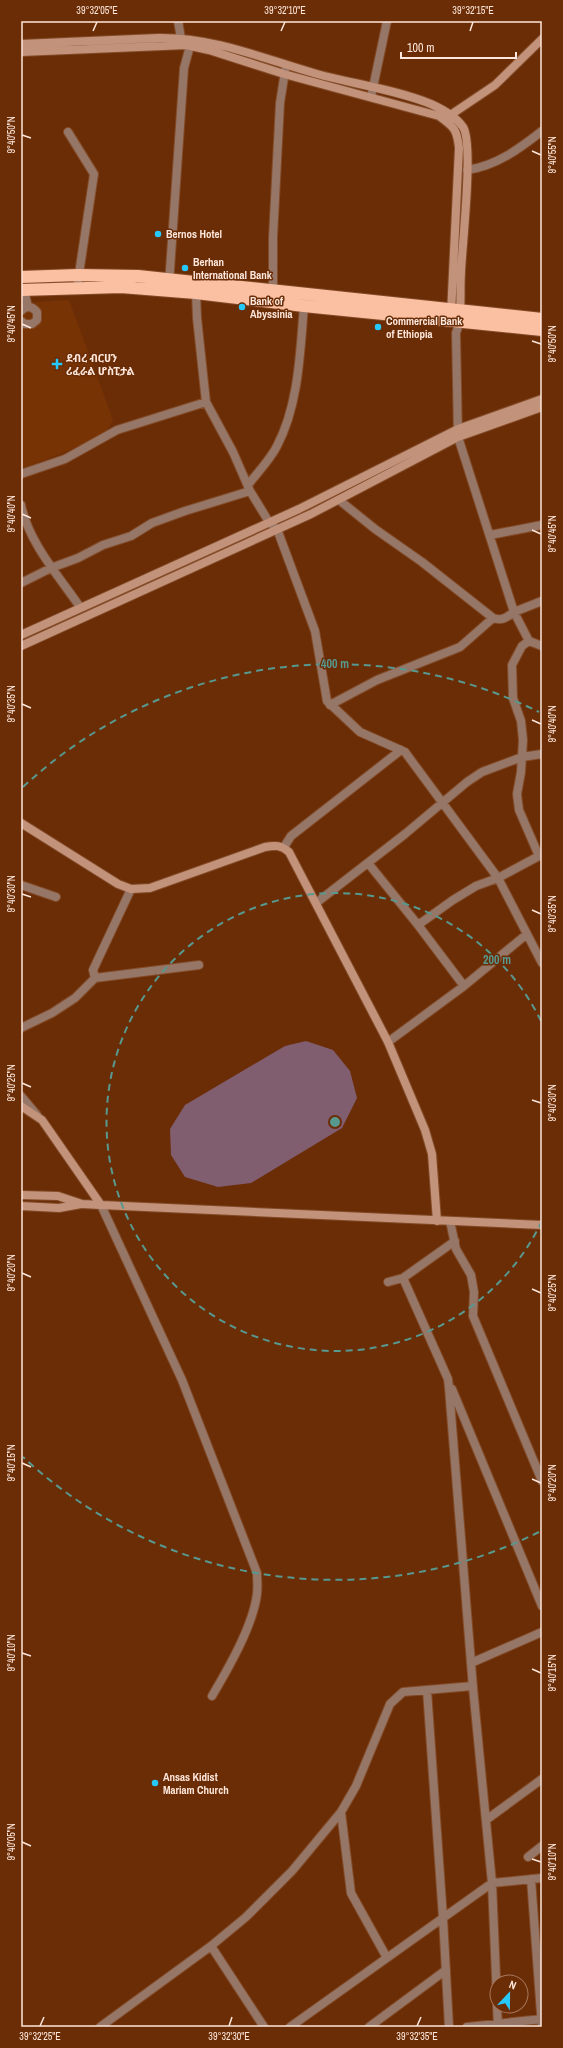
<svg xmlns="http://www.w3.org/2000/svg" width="563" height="2048" viewBox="0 0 563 2048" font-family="'Archivo Narrow','Noto Sans Ethiopic',sans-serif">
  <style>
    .built { fill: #783305 }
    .green { fill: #815d70 }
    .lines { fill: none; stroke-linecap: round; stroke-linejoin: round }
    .street-casing { stroke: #834b28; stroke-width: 10 }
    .secondary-casing { stroke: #834b28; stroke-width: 10 }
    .highway-casing { stroke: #834b28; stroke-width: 14 }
    .street { stroke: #957667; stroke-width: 8 }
    .secondary { stroke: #c2927a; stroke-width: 8 }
    .highway { stroke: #fbbfa2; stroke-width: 12 }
    .ticks { fill: none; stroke: #fee7dc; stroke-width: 1.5 }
    .ring { fill: none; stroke: #57988f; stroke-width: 2; stroke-dasharray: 7 5 }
    .poi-dot { fill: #26c9fe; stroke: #6b2d06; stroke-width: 1.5 }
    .labels { text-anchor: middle; stroke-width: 3; stroke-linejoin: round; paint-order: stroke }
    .poi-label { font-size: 11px; font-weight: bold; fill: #fee7dc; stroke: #6b2d06; text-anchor: start }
    .centre { fill: #57988f; stroke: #6b2d06; stroke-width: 2 }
    .ring-label { font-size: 12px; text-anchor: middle; font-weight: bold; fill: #57988f; stroke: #6b2d06; stroke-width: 3; stroke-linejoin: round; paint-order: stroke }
    .neatline { fill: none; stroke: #fee7dc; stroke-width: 1.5 }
    .ticks-label { font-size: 10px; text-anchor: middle; fill: #fee7dc }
  </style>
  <rect width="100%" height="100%" fill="#6b2d06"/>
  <!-- built -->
  <path class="built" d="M69 300 113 420 107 431 81 446 21 469V303Z"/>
  <!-- green -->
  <path class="green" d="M306 1041 333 1050 350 1071 357 1098 342 1128 251 1183 218 1187 185 1177 171 1155 170 1129 185 1105 285 1046Z"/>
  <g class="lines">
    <defs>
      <path id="street" d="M178 21 182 44
        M371 97 387 21
        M68 132 94 174 77 287
        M467 170C496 166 519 149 542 131
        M169 284 184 68 190 46
        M273 289V237L280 103 286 65
        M24 290 28 307
        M196 293 197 318 206 402 233 452 250 491 269 522 277 529 315 631 327 701 360 732 405 752 498 878 542 963
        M21 311C26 305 32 306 37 312V320L32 324H25L21 321
        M21 474 65 459 117 430 206 402
        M248 485C257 473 270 460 277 446 299 404 300 352 304 306
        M339 500 375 529 422 562 493 618C502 621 506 618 514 612L458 437 456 333 460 321
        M21 505C29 543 58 575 80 607
        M490 535 542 525
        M21 583 51 568 78 558 103 545 131 536 152 523 185 511 250 491
        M529 641 514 612 542 601
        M542 646 529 641 522 646 512 665 513 698 521 721 523 740 521 772 517 794 519 810 539 856 542 855
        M330 705 377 680 460 647 493 618
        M284 847 291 836 401 750
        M368 863 418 925 464 986
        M21 885 56 897
        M316 903 405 834 467 782 482 772 522 757 542 754
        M418 925 453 900 476 886 498 878 539 856
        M95 978 93 970 131 889
        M21 1028 52 1013 75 998 95 978 199 965
        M388 1042 464 986 527 934
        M21 1096 37 1115
        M101 1205 182 1380 257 1573C257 1580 258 1587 257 1594 253 1626 228 1669 212 1696
        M450 1221 456 1249 471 1275 474 1292 473 1316 542 1481
        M403 1278 448 1379 449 1388 473 1688 492 1883 497 2000
        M388 1282 403 1278 455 1241
        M452 1389 542 1606
        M471 1663 542 1632
        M427 1690 443 1918 449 2027
        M341 1812 351 1893 387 1958
        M486 1820 542 1779
        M528 1857 542 1846
        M531 1879 542 2027
        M211 1946 264 2027
        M497 2006 498 2027
        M100 2027 211 1946 246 1917 292 1871 341 1812 356 1786 390 1704 403 1692 473 1686
        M290 2027 492 1883 542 1878
        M369 2027 446 1970
        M467 2027 542 2019"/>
      <path id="secondary" d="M21 44 158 38C214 37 264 59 317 74 354 84 397 90 431 104 442 109 456 117 463 127 474 144 462 246 461 272 460 286 461 300 460 314
        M21 52 186 45 209 50 284 74 439 116C454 127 457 129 459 148L451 314
        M446 118 495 85 542 39
        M21 635 299 509 458 429 542 399
        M21 646 311 514 458 437 542 407
        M21 823 118 884 131 889 150 888 265 847C275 845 281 845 289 852L388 1042 425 1130 432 1154 437 1221
        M21 1106 42 1120 101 1205
        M21 1195 58 1196 82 1204 101 1205 542 1225
        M21 1206 59 1208 81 1204"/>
      <path id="highway" d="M21 277 78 275 138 276 542 319
        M21 290 121 287 196 293 304 306 542 330"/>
    </defs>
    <!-- street casing -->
    <use href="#street" class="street-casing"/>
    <!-- secondary casing -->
    <use href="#secondary" class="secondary-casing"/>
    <!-- highway casing -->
    <use href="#highway" class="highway-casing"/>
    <!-- street -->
    <use href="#street" class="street"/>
    <!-- secondary -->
    <use href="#secondary" class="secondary"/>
    <!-- highway -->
    <use href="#highway" class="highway"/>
  </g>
  <!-- ticks -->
  <path class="ticks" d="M93 31 97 22M281 31 285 22M470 31 473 22M22 135 31 138M532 151 541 155M22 324 31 328M532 341 541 344M22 514 31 518M532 530 541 534M22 704 31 708M532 720 541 724M22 894 31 897M532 910 541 914M22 1083 31 1087M532 1100 541 1103M22 1273 31 1277M532 1289 541 1293M22 1463 31 1467M532 1479 541 1483M22 1653 31 1656M532 1669 541 1673M22 1842 31 1846M532 1859 541 1862M40 2026 44 2017M229 2026 232 2017M417 2026 421 2017"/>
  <!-- distance rings -->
  <g class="ring">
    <path d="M542 1221A229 229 0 1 1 542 1023"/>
    <path d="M539 1532A458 458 0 0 1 23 1457M23 787A458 458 0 0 1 539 712"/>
  </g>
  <!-- markers -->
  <g class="poi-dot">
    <circle cx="158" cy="234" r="4"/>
    <circle cx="185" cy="268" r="4"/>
    <circle cx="242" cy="307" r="4"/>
    <circle cx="378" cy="327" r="4"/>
    <path d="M55 358h4v4h4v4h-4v4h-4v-4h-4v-4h4z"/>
    <circle cx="155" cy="1783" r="4"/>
  </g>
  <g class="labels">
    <!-- poi labels -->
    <g class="poi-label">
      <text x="166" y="238">Bernos Hotel</text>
      <text x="193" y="266">Berhan<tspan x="193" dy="13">International Bank</tspan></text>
      <text x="250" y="305">Bank of<tspan x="250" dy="13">Abyssinia</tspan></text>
      <text x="386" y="325">Commercial Bank<tspan x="386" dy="13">of Ethiopia</tspan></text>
      <text x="66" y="362">ደብረ ብርሀን<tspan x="66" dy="13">ሪፈራል ሆስፒታል</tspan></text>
      <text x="163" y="1781">Ansas Kidist<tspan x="163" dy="13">Mariam Church</tspan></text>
    </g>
  </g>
  <circle cx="335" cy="1122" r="6" class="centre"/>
  <g class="ring-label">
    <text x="335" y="668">400 m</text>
    <text x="497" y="964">200 m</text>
  </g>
  <!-- border -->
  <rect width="563" height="2048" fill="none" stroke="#6b2d06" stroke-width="44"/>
  <!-- north arrow -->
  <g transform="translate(509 1994) rotate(22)"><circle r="19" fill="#6b2d06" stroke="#a6775c"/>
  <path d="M0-3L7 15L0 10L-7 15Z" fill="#26c9fe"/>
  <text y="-6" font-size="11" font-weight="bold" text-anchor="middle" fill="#fee7dc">N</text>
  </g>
  <!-- scale -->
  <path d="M401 52v6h115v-6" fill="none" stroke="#fee7dc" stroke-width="2"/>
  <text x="407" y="52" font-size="12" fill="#fee7dc" stroke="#6b2d06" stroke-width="3" paint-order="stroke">100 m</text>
  <rect x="22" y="22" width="519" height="2004" class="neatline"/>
  <g class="ticks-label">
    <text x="97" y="14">39°32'05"E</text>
    <text x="285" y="14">39°32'10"E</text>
    <text x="473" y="14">39°32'15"E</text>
    <text transform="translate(11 135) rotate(-90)" y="4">9°40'50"N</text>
    <text transform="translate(552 155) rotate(-90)" y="4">9°40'55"N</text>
    <text transform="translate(11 324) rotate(-90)" y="4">9°40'45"N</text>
    <text transform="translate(552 344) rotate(-90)" y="4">9°40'50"N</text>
    <text transform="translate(11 514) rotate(-90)" y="4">9°40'40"N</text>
    <text transform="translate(552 534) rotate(-90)" y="4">9°40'45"N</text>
    <text transform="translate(11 704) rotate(-90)" y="4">9°40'35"N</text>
    <text transform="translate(552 724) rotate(-90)" y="4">9°40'40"N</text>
    <text transform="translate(11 894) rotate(-90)" y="4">9°40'30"N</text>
    <text transform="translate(552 914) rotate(-90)" y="4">9°40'35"N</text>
    <text transform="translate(11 1083) rotate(-90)" y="4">9°40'25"N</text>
    <text transform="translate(552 1103) rotate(-90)" y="4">9°40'30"N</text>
    <text transform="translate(11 1273) rotate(-90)" y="4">9°40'20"N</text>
    <text transform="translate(552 1293) rotate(-90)" y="4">9°40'25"N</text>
    <text transform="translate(11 1463) rotate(-90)" y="4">9°40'15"N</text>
    <text transform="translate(552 1483) rotate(-90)" y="4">9°40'20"N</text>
    <text transform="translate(11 1653) rotate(-90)" y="4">9°40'10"N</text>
    <text transform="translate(552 1673) rotate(-90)" y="4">9°40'15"N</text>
    <text transform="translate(11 1842) rotate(-90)" y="4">9°40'05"N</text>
    <text transform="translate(552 1862) rotate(-90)" y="4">9°40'10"N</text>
    <text x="40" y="2040">39°32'25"E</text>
    <text x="229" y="2040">39°32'30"E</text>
    <text x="417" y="2040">39°32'35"E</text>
  </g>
</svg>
